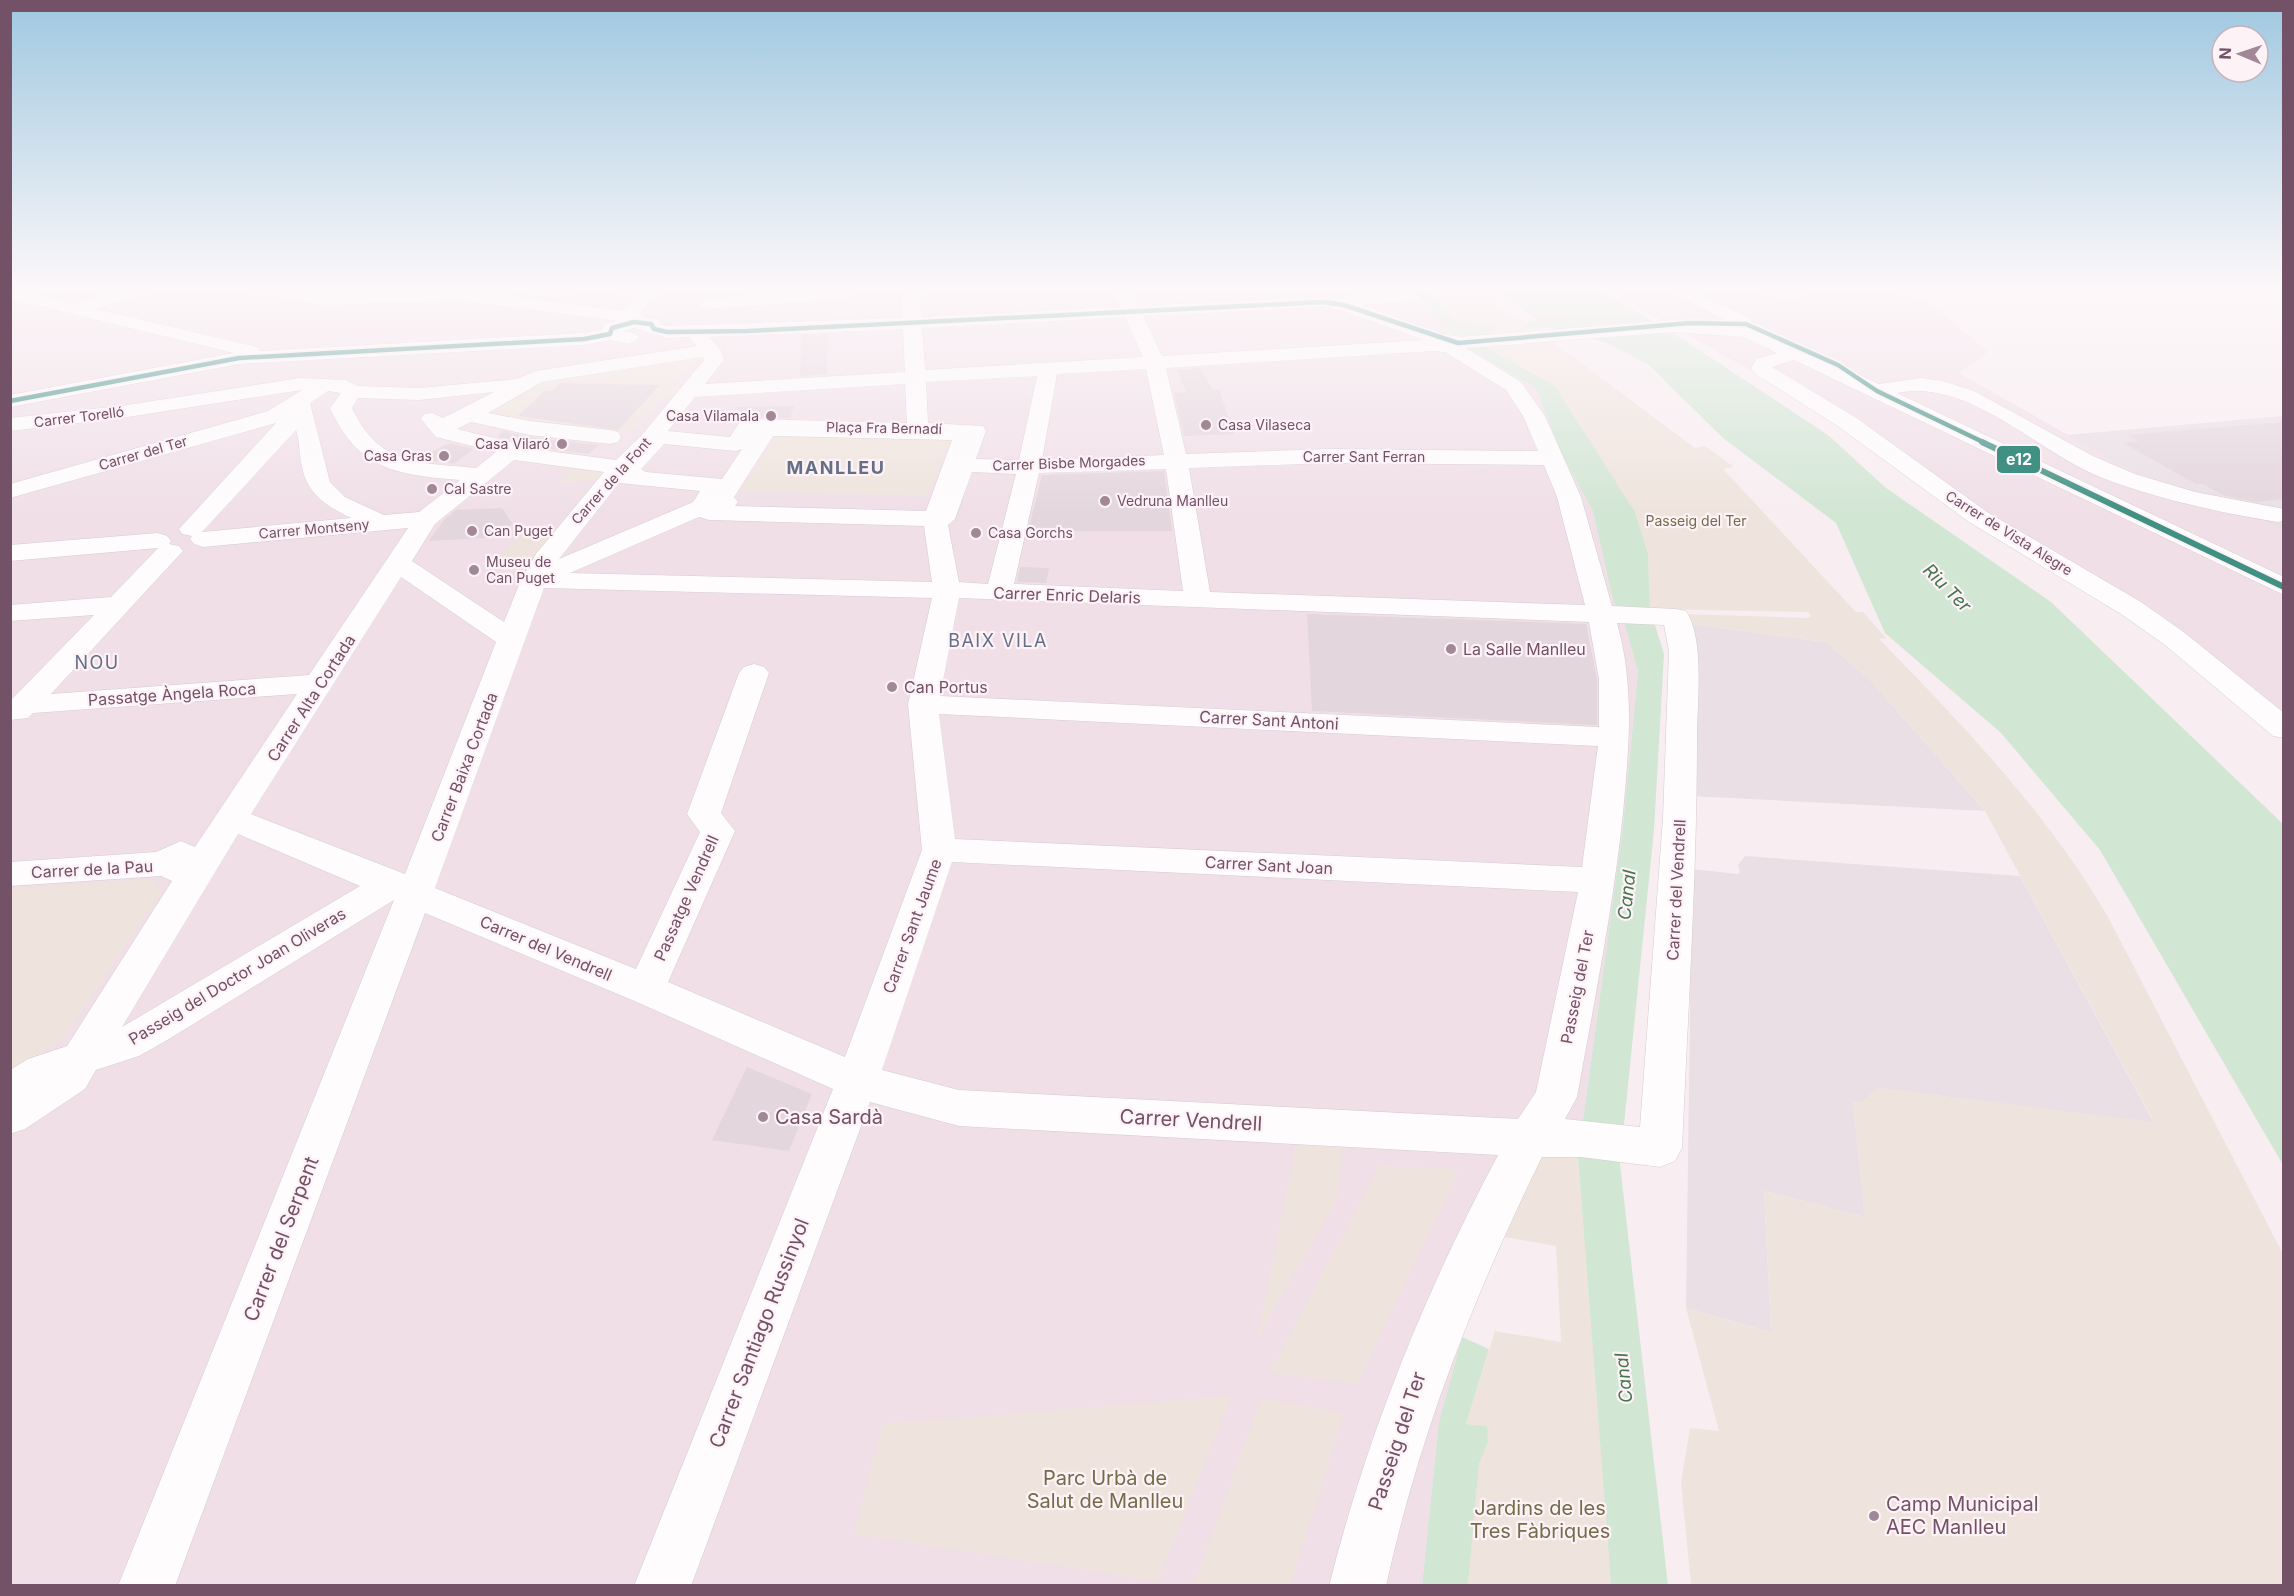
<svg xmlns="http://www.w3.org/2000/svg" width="2294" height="1596" viewBox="0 0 2294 1596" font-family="Inter,sans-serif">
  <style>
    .residential { fill: #f0dfe7 }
    .industrial { fill: #eadfe5 }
    .green { fill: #efe4dd }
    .water { fill: #d2e6d4 }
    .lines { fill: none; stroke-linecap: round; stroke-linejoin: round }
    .canal { fill: #d2e6d4; fill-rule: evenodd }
    .building { fill: #e4d6dd }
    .minor-casing { stroke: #d5ccd0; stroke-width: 1 }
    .minor { fill: #fefcfd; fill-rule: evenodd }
    .bus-1-far1-casing { stroke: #fdf2f6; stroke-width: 8 }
    .bus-1-casing { stroke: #fdf2f6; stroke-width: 10 }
    .bus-1-far1 { stroke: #409183; stroke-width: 4.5 }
    .bus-1 { stroke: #409183; stroke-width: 6 }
    .poi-dot { fill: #a28897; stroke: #fdf2f6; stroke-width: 2 }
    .labels { text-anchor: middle; stroke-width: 4.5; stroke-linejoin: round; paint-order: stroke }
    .far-poi-label { font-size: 14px; fill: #735166; stroke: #fdf2f6; text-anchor: start }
    .far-street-label { font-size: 14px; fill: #735166; stroke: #fdf2f6 }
    .far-park-label { font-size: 14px; fill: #786b4a; stroke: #fdf2f6 }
    .street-label { font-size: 16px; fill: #735166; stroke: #fdf2f6 }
    .poi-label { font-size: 16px; fill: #735166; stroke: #fdf2f6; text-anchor: start }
    .far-district-label { font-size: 18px; font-weight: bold; letter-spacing: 1.5px; fill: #657088; stroke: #fdf2f6 }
    .water-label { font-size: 18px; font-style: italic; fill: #46764f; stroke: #fdf2f6 }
    .neighbourhood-label { font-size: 18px; letter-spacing: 1.5px; fill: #657088; stroke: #fdf2f6 }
    .near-poi-label { font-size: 20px; fill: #735166; stroke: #fdf2f6; text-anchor: start }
    .near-street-label { font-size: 20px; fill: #735166; stroke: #fdf2f6 }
    .near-park-label { font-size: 20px; fill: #786b4a; stroke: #fdf2f6 }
    .line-badge { stroke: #fdf2f6; stroke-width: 2 }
    .badge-label { font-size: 16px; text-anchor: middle; font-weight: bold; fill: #fff }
  </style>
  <rect width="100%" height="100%" fill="#f8eef2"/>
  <!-- residential -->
  <path class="residential" d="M11 289H1411L1467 348 1534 387 1545 406 1561 453 1593 511 1613 601 1619 608 1624 621 1638 672 1623 826 1578 1158 1560 1155 1504 1237 1462 1337 1439 1422 1422 1585 11 1586Z
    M1606 289H1886L1930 303 1988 352 1959 373 2135 473 2259 519 2283 531V737L2150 626 1846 424Z"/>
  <!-- industrial -->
  <path class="industrial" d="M2283 416V531L2259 519 2135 473 2067 435Z
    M1690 624 1826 642 1871 681 1985 811 1689 796Z
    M1745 856 2020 876 2154 1123 1879 1088 1862 1102H1853L1865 1217 1764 1191 1771 1332 1686 1308 1692 869 1738 874 1740 872 1738 865Z"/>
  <!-- green -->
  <path class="green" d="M499 289H638L632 295 583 290 565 298Z
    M1424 289H1470L1542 333 1474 339Z
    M1550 340 1695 448 1705 446 1734 467 1723 469 1856 612H1863L1886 638 1879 639C1962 724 2046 811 2107 915L2283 1254V1585H1691L1681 1482 1690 1428 1719 1431 1686 1308 1771 1332 1764 1191 1865 1217 1853 1102H1862L1879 1088 2154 1122 1985 811 1871 681 1826 642 1690 624 1684 614 1807 618 1811 616 1808 612 1650 609 1648 553 1635 512 1548 381 1481 345Z
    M693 358 701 360 684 372 673 386 682 387 676 395H665L630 434 528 426 483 412 544 380Z
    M776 436 951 440 928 496 740 491Z
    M518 458 609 470 593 480 557 483 573 469 517 462Z
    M520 535 557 536 524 571 487 569Z
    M151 879 163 890 63 1039 11 1072V889Z
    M1297 1140 1342 1143 1338 1196 1257 1339Z
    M1540 1154 1578 1158 1611 1585H1468L1479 1464 1487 1442V1426L1466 1424 1495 1331 1561 1342 1556 1246 1504 1237Z
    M1380 1166 1459 1169 1357 1384 1270 1372Z
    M1231 1396 1158 1581 854 1534 883 1424Z
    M1261 1399 1344 1413 1290 1585H1194Z"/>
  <!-- water -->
  <path class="water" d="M1411 289C1433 289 1442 306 1456 321L1498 327 1500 329 1475 339 1481 345 1554 385 1635 512 1648 553 1650 609 1664 654 1654 830 1620 1164 1668 1585H1611L1578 1158 1623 826 1638 672 1624 621 1619 608 1613 601 1593 511 1561 453 1539 395 1534 387 1467 348Z
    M1497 289H1597L1675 334 1828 435 1886 488 2051 602 2283 824V1165L2100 850 2001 733 1885 633 1836 523 1723 438 1648 364 1602 341 1544 326Z
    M1462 1337 1489 1349 1466 1424 1487 1426 1488 1442 1479 1464 1468 1585H1422L1439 1422Z"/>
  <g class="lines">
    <!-- canal -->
    <path class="canal" d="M1577 319 1584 323 1582 326 1532 329 1525 325 1532 321Z"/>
  </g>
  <!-- building -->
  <path class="building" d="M828 334 827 374 800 376 802 335Z
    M1200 368 1213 390 1219 389 1234 434 1184 436 1174 393 1186 392 1177 370Z
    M561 383 660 385 618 430 518 416 544 391H552Z
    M794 406 790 418 749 417 734 407Z
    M2283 422V499L2257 502 2223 495 2203 484H2196L2123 443 2139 441 2127 435Z
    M503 431 530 437 599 445 588 454 518 445 515 441 498 437Z
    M450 443 473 449 454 464 418 459Z
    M1164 471 1172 531H1028L1042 475Z
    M502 508 512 523 504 537 429 541 443 521 456 510Z
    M1020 567 1049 568 1046 583 1017 582Z
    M1307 614 1586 624 1597 680V725L1312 711Z
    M747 1067 812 1094 789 1151 712 1140Z"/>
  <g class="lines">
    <defs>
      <path id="minor" d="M10 289 75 304 123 289H149L146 293 96 309 257 347 260 351 584 333 602 330 605 324 618 321 458 300 326 305 260 294 251 289H291L326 295 458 290 624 311 640 289H658L640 313 642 317 658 320 661 325 667 326 903 318 902 298 908 289H926L920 298 921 317 1121 307 1115 294 1123 289 1130 290 1138 306 1323 297 1342 299 1350 296 1411 291 1420 296 1417 300 1362 305 1442 334 1461 337 1674 320 1734 325 1667 289H1689L1751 319 1752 324 1763 325 1765 329 1763 332 1879 384 1921 378 1943 381 1974 391 2093 456 2135 474 2195 492 2284 509V521L2277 522C2217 512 2157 499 2100 477 2037 452 1969 378 1897 393L2284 577V595L1794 360 1772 367 1855 417 1987 512 2141 602 2185 633 2284 713V738L2273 736 2165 645 2121 614 1969 522 1839 427 1754 373 1751 369 1756 359 1777 353 1744 337 1674 332 1466 348 1521 382 1545 416 1581 497 1612 606 1676 609 1686 611C1705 639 1697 703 1697 737 1697 874 1688 1011 1682 1148L1675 1161 1660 1167 1581 1157H1542C1474 1295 1419 1435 1386 1586H1329C1367 1435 1425 1292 1498 1155L959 1126 870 1102 691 1586H634L833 1089 632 1000 425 913 175 1586H118L394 900 169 1039 139 1056 96 1070 85 1089 25 1129 10 1134V1070L28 1059 67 1046 172 881 161 876 10 886V862L156 852 181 841 195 847 297 694 33 713 28 718 10 720 12 699 94 615 10 621V605L111 597 158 548 10 561V545L158 533 167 536 171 541 169 544 179 546 183 551 51 694 309 675 408 528 203 547 194 544 190 539 192 536 182 534 179 529 276 423 10 498V484L268 411 302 390 121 418 10 431V418L121 406 300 378 346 380 358 386 419 388 517 379 536 371 697 346 689 337 667 338 634 328 623 331 637 334 639 338 630 344 610 340 584 345 239 364 10 407V395L234 353 10 299ZM1323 307 1341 310 1424 340 1162 356 1143 316ZM1125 317 1143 357 925 370 922 328ZM903 329 905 372 705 384 724 360 721 350 709 337ZM1434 351 1445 352 1506 390 1523 416 1538 451 1330 449 1186 454 1166 368ZM703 357 704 360 641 436 616 460 517 447 514 443 457 429 471 422 530 435 610 444 618 442 621 437 618 432 610 430 530 421 488 413 542 382ZM1146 369 1164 455 1042 460 1057 374ZM1037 376 1019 460 976 459 986 431 983 426 928 423 926 382ZM905 384 907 423 749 419 741 420 730 437 668 431 695 397ZM328 391 341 393 330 408C358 470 397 475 460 480L419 512 384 515 345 497 330 482 310 403ZM494 392 443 418 432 413 424 414 421 419 436 437 496 452 476 468C419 462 380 467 352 408L358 398 419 400ZM296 430C300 442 299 454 302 467 307 494 328 507 351 518L202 532ZM773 436 952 440 926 511 735 506 738 502 734 497ZM664 444 736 451 742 449 722 479 646 472 641 469ZM514 460 604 472 536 554 521 580 504 622 412 561 435 524ZM1330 463 1544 465 1557 497 1585 605 1210 592 1189 468ZM1166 469 1183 591 1014 584 1039 473ZM972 472 1016 474 988 584 959 582 948 525 955 519ZM619 483 700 491 693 502 559 559ZM699 517 709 520 924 526 932 582 570 573ZM401 577 496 642 405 874 251 814ZM544 588 932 598 908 704 922 850 845 1057 668 982 735 831 721 813 769 673 764 667 754 664 744 667 739 673 687 814 700 832 636 969 435 888ZM959 598 1589 622 1599 680V727L940 696ZM1617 623 1664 625 1669 651 1663 818 1640 1127 1565 1119 1577 1097C1594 1003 1613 909 1623 813 1629 748 1635 687 1617 623ZM939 714 1598 746 1582 867 955 839ZM238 834 360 886 122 1027ZM952 862 1578 892 1536 1092 1518 1119 959 1090 882 1070Z
        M831 289H851L842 298 836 299 706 309 697 304 706 299Z
        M1757 289H1786L1799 292 1802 296 1793 301 1760 293Z"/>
    </defs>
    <!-- minor casing -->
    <use href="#minor" class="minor-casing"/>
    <!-- minor -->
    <use href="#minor" class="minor"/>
    <defs>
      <path id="bus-1-far1" d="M10 401 239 358 584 339 610 334 612 328 634 322 651 324 654 329 667 332 747 331 1323 302 1344 305 1458 343 1690 323 1746 324 1838 365 1877 391 1985 443"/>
      <path id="bus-1" d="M1982 442 2284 587"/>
    </defs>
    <!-- bus-1-far1 casing -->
    <use href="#bus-1-far1" class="bus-1-far1-casing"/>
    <!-- bus-1 casing -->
    <use href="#bus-1" class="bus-1-casing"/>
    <!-- bus-1-far1 -->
    <use href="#bus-1-far1" class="bus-1-far1"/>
    <!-- bus-1 -->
    <use href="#bus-1" class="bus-1"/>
  </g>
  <!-- sky -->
  <linearGradient id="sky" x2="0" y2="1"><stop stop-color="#9fc8e0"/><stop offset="0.56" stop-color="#fcf7f9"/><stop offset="1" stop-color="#fcf7f9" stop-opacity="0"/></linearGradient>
  <rect width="2294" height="512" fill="url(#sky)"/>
  <!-- markers -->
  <g class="poi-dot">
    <circle cx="771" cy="416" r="6"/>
    <circle cx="1206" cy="425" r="6"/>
    <circle cx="562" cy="444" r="6"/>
    <circle cx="444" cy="456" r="6"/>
    <circle cx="432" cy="489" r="6"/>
    <circle cx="1105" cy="501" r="6"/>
    <circle cx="472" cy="531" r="6"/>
    <circle cx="976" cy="533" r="6"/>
    <circle cx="474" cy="570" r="6"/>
    <circle cx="1451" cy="649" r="6"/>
    <circle cx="892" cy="687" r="6"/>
    <circle cx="763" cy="1117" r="6"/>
    <circle cx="1874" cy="1516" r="6"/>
  </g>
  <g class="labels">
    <!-- far-poi labels -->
    <g class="far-poi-label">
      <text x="759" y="421" text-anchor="end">Casa Vilamala</text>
      <text x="1218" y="430">Casa Vilaseca</text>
      <text x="550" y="449" text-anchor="end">Casa Vilaró</text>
      <text x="432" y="461" text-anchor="end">Casa Gras</text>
      <text x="444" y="494">Cal Sastre</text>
      <text x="1117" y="506">Vedruna Manlleu</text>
      <text x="484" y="536">Can Puget</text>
      <text x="988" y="538">Casa Gorchs</text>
      <text x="486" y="567">Museu de<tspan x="486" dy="16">Can Puget</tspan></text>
    </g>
    <!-- far-street labels -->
    <g class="far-street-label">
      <text transform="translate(79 417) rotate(-7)" y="5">Carrer Torelló</text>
      <text transform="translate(884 428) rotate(1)" y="5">Plaça Fra Bernadí</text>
      <text transform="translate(143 453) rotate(-16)" y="5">Carrer del Ter</text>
      <text x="1364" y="462">Carrer Sant Ferran</text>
      <text transform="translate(1069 463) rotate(-2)" y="5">Carrer Bisbe Morgades</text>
      <text transform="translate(611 481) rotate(-48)" y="5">Carrer de la Font</text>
      <text transform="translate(314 529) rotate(-5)" y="5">Carrer Montseny</text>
      <text transform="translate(2009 533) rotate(32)" y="5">Carrer de Vista Alegre</text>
    </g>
    <!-- far-park labels -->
    <g class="far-park-label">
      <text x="1696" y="526">Passeig del Ter</text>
    </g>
    <!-- street labels -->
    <g class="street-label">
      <text transform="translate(1067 595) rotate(2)" y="6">Carrer Enric Delaris</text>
      <text transform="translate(172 694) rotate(-4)" y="6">Passatge Àngela Roca</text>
      <text transform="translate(311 698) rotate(-57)" y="6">Carrer Alta Cortada</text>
      <text transform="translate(1269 720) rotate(3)" y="6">Carrer Sant Antoni</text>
      <text transform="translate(464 767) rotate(-69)" y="6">Carrer Baixa Cortada</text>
      <text transform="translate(1269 865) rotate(3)" y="6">Carrer Sant Joan</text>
      <text transform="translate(92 869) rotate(-3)" y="6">Carrer de la Pau</text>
      <text transform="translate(1676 890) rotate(-87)" y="6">Carrer del Vendrell</text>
      <text transform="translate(686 898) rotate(-66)" y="6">Passatge Vendrell</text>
      <text transform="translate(912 926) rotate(-70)" y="6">Carrer Sant Jaume</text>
      <text transform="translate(546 948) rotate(23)" y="6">Carrer del Vendrell</text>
      <text transform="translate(237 976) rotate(-31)" y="6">Passeig del Doctor Joan Oliveras</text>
      <text transform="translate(1577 987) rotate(-79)" y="6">Passeig del Ter</text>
    </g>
    <!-- poi labels -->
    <g class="poi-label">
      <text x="1463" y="655">La Salle Manlleu</text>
      <text x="904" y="693">Can Portus</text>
    </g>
    <!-- far-district labels -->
    <g class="far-district-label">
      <text x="836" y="474">MANLLEU</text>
    </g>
    <!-- water labels -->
    <g class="water-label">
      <text transform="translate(1947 588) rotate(45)" y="6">Riu Ter</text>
      <text transform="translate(1627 895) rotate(-84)" y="6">Canal</text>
      <text transform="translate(1624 1378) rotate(-96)" y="6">Canal</text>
    </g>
    <!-- neighbourhood labels -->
    <g class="neighbourhood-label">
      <text x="998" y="647">BAIX VILA</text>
      <text x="97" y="669">NOU</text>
    </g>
    <!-- near-poi labels -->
    <g class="near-poi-label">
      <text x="775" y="1124">Casa Sardà</text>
      <text x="1886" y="1511">Camp Municipal<tspan x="1886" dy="23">AEC Manlleu</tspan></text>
    </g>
    <!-- near-street labels -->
    <g class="near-street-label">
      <text transform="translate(1191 1120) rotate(3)" y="7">Carrer Vendrell</text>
      <text transform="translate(281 1239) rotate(-69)" y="7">Carrer del Serpent</text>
      <text transform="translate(759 1333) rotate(-69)" y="7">Carrer Santiago Russinyol</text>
      <text transform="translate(1397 1441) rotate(-72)" y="7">Passeig del Ter</text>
    </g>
    <!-- near-park labels -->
    <g class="near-park-label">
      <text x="1105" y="1485">Parc Urbà de<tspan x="1105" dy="23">Salut de Manlleu</tspan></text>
      <text x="1540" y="1515">Jardins de les<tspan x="1540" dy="23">Tres Fàbriques</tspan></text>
    </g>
  </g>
  <rect class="line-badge" x="1996" y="445" width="45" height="29" rx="6" fill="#409183"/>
  <g class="badge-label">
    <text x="2019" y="465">e12</text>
  </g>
  <!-- border -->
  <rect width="2294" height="1596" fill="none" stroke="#735166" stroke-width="24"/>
  <!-- north arrow -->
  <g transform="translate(2240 54) rotate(272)"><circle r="28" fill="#fdf2f6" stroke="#c6b2bc" stroke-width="1.5"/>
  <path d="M0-4.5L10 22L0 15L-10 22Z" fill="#a28897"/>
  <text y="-9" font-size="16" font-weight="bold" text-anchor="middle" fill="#735166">N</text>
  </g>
</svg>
